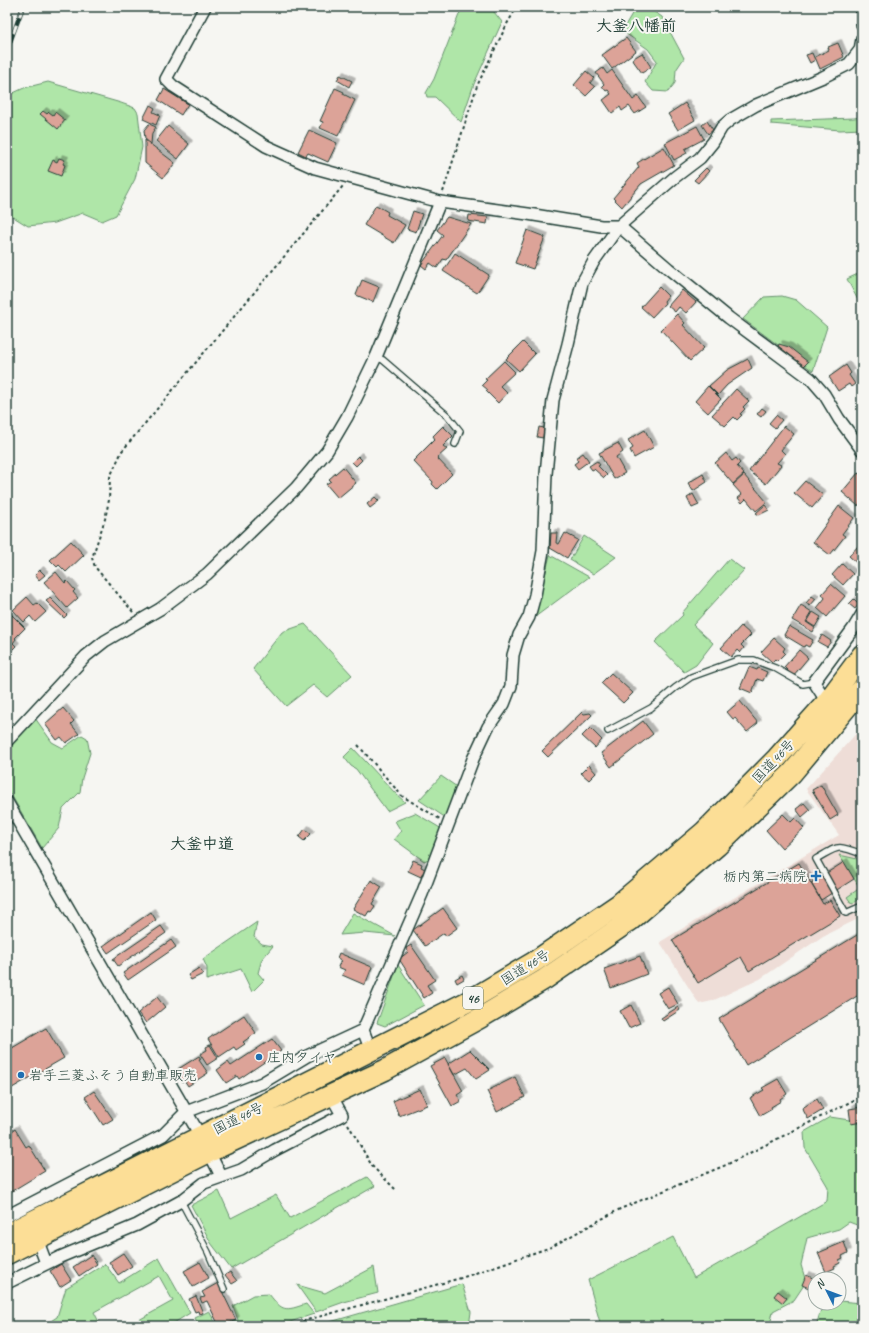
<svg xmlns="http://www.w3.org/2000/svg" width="869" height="1333" viewBox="0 0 869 1333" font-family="Caveat,'Klee One',sans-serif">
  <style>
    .built { fill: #eeddd7 }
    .green { fill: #afe6a8; stroke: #67926e }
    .building { fill: #dca398; stroke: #1f3d34; filter: url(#shadow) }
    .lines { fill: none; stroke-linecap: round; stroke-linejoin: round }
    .lane-casing { stroke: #1f3d34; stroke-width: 8 }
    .street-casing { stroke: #1f3d34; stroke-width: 14 }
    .highway-casing { stroke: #1f3d34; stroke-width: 23 }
    .path { stroke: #1f3d34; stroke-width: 2; stroke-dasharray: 3 3; stroke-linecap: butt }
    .lane { stroke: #f6f6f2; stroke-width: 5.5 }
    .street { stroke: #f6f6f2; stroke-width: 11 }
    .highway { stroke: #fcde96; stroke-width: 20 }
    .rail-casing { stroke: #1f3d34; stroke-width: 4.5 }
    .rail { stroke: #f6f6f2; stroke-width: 3; stroke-dasharray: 9; stroke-linecap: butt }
    .poi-dot { fill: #1f6fb2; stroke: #f6f6f2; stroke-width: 1.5 }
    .labels { text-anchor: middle; stroke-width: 4; stroke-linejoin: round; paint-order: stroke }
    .shield { fill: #f6f6f2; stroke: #60746d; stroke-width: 1 }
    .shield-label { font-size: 13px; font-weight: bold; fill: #1f3d34 }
    .street-label { font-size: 14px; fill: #1f3d34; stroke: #f6f6f2 }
    .poi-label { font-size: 14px; fill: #1f3d34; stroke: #f6f6f2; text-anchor: start }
    .quarter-label { font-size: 16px; font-weight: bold; fill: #1f3d34; stroke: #f6f6f2 }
  </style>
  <defs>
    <filter id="shadow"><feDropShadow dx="3.5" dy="-3.5" stdDeviation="0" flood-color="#0004"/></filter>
  </defs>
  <rect width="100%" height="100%" fill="#f6f6f2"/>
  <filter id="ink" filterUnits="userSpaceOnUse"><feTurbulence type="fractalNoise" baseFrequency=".025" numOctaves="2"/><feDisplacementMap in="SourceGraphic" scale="8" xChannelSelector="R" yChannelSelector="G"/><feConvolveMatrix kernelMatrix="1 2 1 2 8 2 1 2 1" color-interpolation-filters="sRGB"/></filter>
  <g filter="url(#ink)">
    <!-- built -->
    <path class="built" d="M862 727V917L823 936 760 979 712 1001 699 1004 660 942 839 835 806 789Z"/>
    <!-- green -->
    <path class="green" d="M462 7H490L502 22 474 84 461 122 435 97H427L426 93 434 79Z
      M636 7H647L662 17 684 58 676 70 675 83 668 92 653 91 645 82 657 61 648 49 625 33 623 29Z
      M48 82 121 103 135 108 138 113 142 147 135 179 116 215 102 221 83 213 55 223 28 226 7 213V96L24 88Z
      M862 117V129L840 130 771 124V121L854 118Z
      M862 272V308L847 279Z
      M782 296 796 300 827 327 813 371 743 319 764 297Z
      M584 536 616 557 593 574 570 560Z
      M550 555 589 577 535 617Z
      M729 559 744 570 693 625 713 643 696 665 684 672 655 642 683 615 682 613Z
      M305 624 352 675 327 697 313 685 286 706 253 669 282 632Z
      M35 718 52 742 63 748 82 735 87 738 90 753 82 778 80 792 63 809 59 828 42 848 13 798 7 790V750Z
      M353 748 396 794 405 802 387 811 356 769 351 766 344 757Z
      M441 776 457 787 446 818 419 800Z
      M415 813 442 829 431 858 424 861 394 839 401 831 395 821Z
      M839 855 862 860V898L852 904 847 897 860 888Z
      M353 913 395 936 365 933 340 935Z
      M257 922 254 937 262 944 273 946 262 959 258 973 264 980 252 992 241 969 207 980V968L203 959Z
      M398 965 424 1005 385 1026 377 1023Z
      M830 1117 856 1121 862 1126V1227L849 1222 839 1229 807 1238 801 1265 806 1282 794 1300 773 1311 770 1326H601L588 1280 673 1237 694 1278 827 1201 828 1187 805 1148 804 1132Z
      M367 1177 375 1186 231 1269 211 1243 191 1205 219 1191 231 1218 276 1195 290 1218Z
      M159 1258 190 1313 169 1326H128L173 1301 159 1276 94 1312 101 1326H43L57 1317 66 1288 105 1264 119 1283Z
      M374 1267 378 1293 344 1302 316 1312 297 1285 325 1293Z
      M462 1284 471 1312 469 1326H316Z
      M269 1294C283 1312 285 1311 306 1304L314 1314 278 1326H226L238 1320 233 1306 253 1295Z
      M839 1301 862 1303V1326H816L823 1303H839Z
      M209 1311 217 1326H199L195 1318Z"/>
    <!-- building -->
    <path class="building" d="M626 38 636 51 612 69 602 55Z
      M838 43 844 57 820 69 815 57 829 50 828 47Z
      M642 53 651 67 642 73 632 59Z
      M812 53 815 60 810 63 806 55Z
      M603 68 607 74 612 70 633 100 638 96 646 107 635 114 629 106 622 111 620 107 612 113 603 100 611 94 608 90 606 91 602 86 604 84 596 73Z
      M586 71 594 78 590 83 595 87 586 96 574 85Z
      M340 75 352 81 349 87 337 80Z
      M335 88 344 92 343 94 355 100 338 136 320 128 323 122 320 121Z
      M164 89 188 104 181 115 158 100Z
      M685 103 695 120 678 130 668 114Z
      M150 105 155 108 153 112 160 115 156 125 143 119Z
      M43 111 47 114 49 112 53 115 55 112 65 120 58 129 40 114Z
      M707 121 713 130 708 134 702 125Z
      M149 124 156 127 152 133 151 144 145 139 144 130Z
      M168 126 189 144 178 159 156 141Z
      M697 126 704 139 685 149 687 153 674 160 665 143Z
      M309 130 337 143 328 162 308 153 306 156 298 152Z
      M145 140 175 163 163 178 145 163Z
      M664 147 674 165 641 184 622 207 613 198 639 167 637 163Z
      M59 158 65 160 63 164 65 165 61 176 48 171 53 160 57 162Z
      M706 168 709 171 698 183 694 180Z
      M376 205 388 212 387 215 405 225 394 243 364 225Z
      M413 211 422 214 416 232 407 229Z
      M469 215 488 217 487 224 468 221Z
      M447 217 471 224 446 260 443 259 437 268 430 263 426 269 421 265 443 235 437 230Z
      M527 230 545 237 533 269 515 263Z
      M455 253 489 275 477 293 443 271Z
      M362 280 379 287 373 302 356 295Z
      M659 287 668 296 664 301 665 303 652 317 641 307Z
      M682 290 696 302 686 313 679 307 675 312 668 306Z
      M677 314 685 323 683 325 704 348 690 361 661 330Z
      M523 342 535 354 519 371 506 359Z
      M779 344 789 347 808 362 804 366 778 346Z
      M748 359 752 368 727 385 718 395 709 386 727 370Z
      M504 361 515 372 500 386 507 393 498 403 486 391 488 390 482 385 487 380 485 379Z
      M846 365 851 373 849 375 855 384 851 387 849 384 838 391 829 377Z
      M708 386 721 399 708 413 695 401Z
      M736 389 749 401 743 407 745 409 740 414 742 415 737 420 734 417 725 426 712 415Z
      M762 408 766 411 761 417 757 414Z
      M776 415 782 420 775 428 769 423Z
      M443 426 453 436 443 446 447 449 437 458 452 474 437 489 432 484 433 482 413 461 435 439 433 436Z
      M784 426 794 434 781 450 785 454 777 463 781 465 766 484 749 471Z
      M539 427 544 428 543 438 537 437Z
      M645 430 654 447 634 458 630 450 633 448 628 440Z
      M618 443 623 452 616 457 625 473 614 479 599 453Z
      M583 453 589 461 578 469 574 464 578 461 576 458Z
      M726 453 732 461 736 458 740 463 737 466 744 474 733 484 715 463Z
      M358 456 362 460 356 466 352 462Z
      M597 461 600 465 598 466 607 475 604 478 594 469 592 470 589 466Z
      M343 467 356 483 338 498 326 484 331 481 329 479Z
      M858 473 862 477V500L858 506 842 492Z
      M703 474 707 482 693 491 688 483Z
      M744 475 767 502 756 511 746 499 742 503 738 498 742 495 733 485Z
      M805 481 823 495 812 508 794 493Z
      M693 494 699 505 692 508 687 498Z
      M375 497 379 501 370 508 367 504Z
      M765 505 769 510 759 515 756 513Z
      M839 506 854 518 842 534 845 536 830 555 813 542Z
      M551 533H557L556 543 559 544 565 533 578 540 567 558 550 548Z
      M71 541 84 555 66 572 59 565 57 567 50 560Z
      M860 544 862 546V563L860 566 849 556Z
      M842 564 853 574 843 585 832 575Z
      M40 570 45 575 39 580 35 575Z
      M56 572 65 583 67 581 75 590 73 592 78 598 67 608 44 582Z
      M831 584 845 596 827 617 817 608 825 598 822 594Z
      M812 596 816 599 810 606 806 603Z
      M27 597 34 605 37 603 46 612 35 622 30 616 24 622 13 610Z
      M50 598 67 615 64 618 46 601Z
      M854 599 859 604 855 609 849 604Z
      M801 605 812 612 806 622 815 628 813 632 792 620Z
      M813 612 821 617 815 627 807 622Z
      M12 615 25 628 15 638 16 639 13 643 16 646 10 652 7 649V620Z
      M741 626 751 635 741 645 744 648 740 653 737 650 731 657 721 648Z
      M789 626 813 640 809 647 805 645 804 647 784 635Z
      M822 635 831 641 827 647 818 642Z
      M774 638 785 648 783 651 785 653 777 661 775 659 772 662 761 652Z
      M799 650 808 658 793 676 784 667Z
      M749 667 757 670 758 668 767 672 763 681 757 679 752 693 740 688Z
      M611 673 633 693 623 703 601 683Z
      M740 701 758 723 747 732 735 718 733 719 727 712Z
      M63 708 74 721 71 724 79 734 66 743 61 737 57 740 45 724Z
      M582 712 584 714 590 713 592 715 548 757 542 751Z
      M643 721 653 734 611 767 601 753Z
      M590 728 602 740 595 748 582 736Z
      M589 765 596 773 589 780 581 773Z
      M821 785 838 815 830 820 812 790Z
      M804 803 810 810 802 817 796 809Z
      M783 814 791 822 795 818 804 828 782 848 766 830Z
      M305 829 311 834 304 841 299 837Z
      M413 860 422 864 421 867 425 869 421 877 408 871Z
      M844 862 854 879 821 900 811 883Z
      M799 863 823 904 830 900 840 916 749 971 741 957 698 983 672 940Z
      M371 880 382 887 372 904 375 906 371 912 369 911 366 916 353 909Z
      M443 908 457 928 446 936 444 933 425 946 413 930Z
      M151 912 156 920 108 953 103 946Z
      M161 926 166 933 118 966 113 959Z
      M862 932V993L746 1065 719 1019Z
      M171 940 176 947 128 980 123 973Z
      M411 945 435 980 427 985 432 993 424 998 399 959 408 952 406 948Z
      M339 953 372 967 365 985 342 975 345 970 338 967 341 960 337 958Z
      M640 956 647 974 611 988 604 969Z
      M199 968 203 974 191 980 188 975Z
      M462 975 464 979 457 983 455 979Z
      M668 987 678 1004 668 1009 658 993Z
      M157 997 165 1007 146 1023 138 1013Z
      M631 1005 640 1023 629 1028 620 1011Z
      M678 1007 680 1010 663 1021 661 1018Z
      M244 1015 256 1033 243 1042 245 1044 236 1050 234 1047 219 1057 208 1039Z
      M46 1028 64 1058 7 1091V1051Z
      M272 1039 281 1051 239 1079 237 1076 226 1083 217 1070 228 1062 231 1066Z
      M210 1045 218 1058 207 1065 200 1054 207 1050 206 1047Z
      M470 1050 490 1070 476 1079 467 1068 454 1075 448 1064Z
      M199 1056 201 1059 199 1060 208 1073 188 1086 184 1080 182 1082 175 1071Z
      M445 1058 463 1091 457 1095 461 1101 452 1106 430 1066Z
      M515 1077 525 1097 497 1112 487 1091Z
      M778 1079 787 1094 780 1099 781 1101 771 1107 772 1109 760 1116 750 1098 764 1090 762 1088Z
      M420 1089 427 1105 399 1116 393 1101Z
      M94 1091 113 1119 103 1125 85 1097Z
      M817 1099 823 1110 808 1119 802 1108Z
      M862 1107V1122L851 1124 849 1109Z
      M15 1129 26 1147 29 1145 45 1171 7 1194V1134Z
      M844 1242 848 1253 842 1256 843 1258 839 1260 840 1263 834 1266 835 1268 826 1272 818 1253Z
      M123 1253 132 1266 118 1275 109 1262Z
      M91 1255 97 1264 79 1276 73 1267Z
      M200 1262 209 1278 193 1287 184 1271Z
      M61 1264 71 1280 60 1287 50 1271Z
      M230 1272 237 1281 232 1284 225 1275Z
      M806 1275 815 1279 811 1289 802 1285Z
      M218 1283 236 1320 223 1326H219L207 1301 202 1303 200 1298 205 1297 202 1292Z
      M778 1291 787 1298 783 1303 774 1296Z
      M196 1296 203 1313 199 1314 198 1311 195 1312 189 1299Z"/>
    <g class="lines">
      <defs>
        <path id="lane" d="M376 357 383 360 448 416 460 431 455 444
          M608 731 651 708 675 688 691 677 738 660H754L775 668 803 684 814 682
          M862 854C836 844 839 846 816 859L846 913 862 906
          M181 1201 208 1252 224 1289"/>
        <path id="street" d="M205 7 166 79 173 86 266 146 315 168 440 202 528 214 601 226H619L669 269 729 318 811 379 824 394 839 419 862 450
          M862 7V24
          M827 702 814 682 853 629 862 614
          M7 741 86 656 105 641 160 609 207 574 296 488 327 451 347 417 376 357 440 202
          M7 802 201 1137
          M371 1051 363 1030 422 894 473 759 488 727 504 704 511 686 513 655 519 635 529 617 535 595 543 551 546 474 553 400 568 344 582 283 594 261 619 226 675 177 700 158 713 142 722 127 730 120 756 105 823 77 849 64 860 50 862 39
          M209 1152 221 1176
          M7 1216 163 1135 186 1112 262 1083 307 1056 363 1030
          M37 1239 46 1263
          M7 1283 60 1257 137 1225 181 1201 204 1183 241 1170 275 1150 342 1115 331 1095"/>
        <path id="highway" d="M7 1234 467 1002 534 962 619 904 704 832 777 758 827 702 862 655
          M7 1254 209 1152 385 1070 480 1018 545 979 631 920 717 846 792 773 862 689"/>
      </defs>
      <!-- lane casing -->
      <use href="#lane" class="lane-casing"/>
      <!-- street casing -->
      <use href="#street" class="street-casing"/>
      <!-- highway casing -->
      <use href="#highway" class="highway-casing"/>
      <!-- path -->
      <path class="path" d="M443 192 477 86 507 24 517 7
        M133 612 95 567 92 558 105 519 109 500 110 477 122 451 343 186
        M358 745 402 796 440 819
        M348 1124 372 1166 397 1191
        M291 1326 307 1320 461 1278 551 1247 620 1209 726 1165 862 1096"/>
      <!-- lane -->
      <use href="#lane" class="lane"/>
      <!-- street -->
      <use href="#street" class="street"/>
      <!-- highway -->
      <use href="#highway" class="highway"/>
      <defs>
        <path id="rail" d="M7 50 23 7"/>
      </defs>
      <!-- rail casing -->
      <use href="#rail" class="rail-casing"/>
      <!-- rail -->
      <use href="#rail" class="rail"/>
    </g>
  </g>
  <!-- markers -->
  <g class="poi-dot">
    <path d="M814 870h4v4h4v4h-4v4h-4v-4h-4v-4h4z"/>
    <circle cx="259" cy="1057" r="4"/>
    <circle cx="21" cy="1075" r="4"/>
  </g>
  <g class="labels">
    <!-- shield labels -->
    <rect class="shield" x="463" y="987" width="20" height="22" rx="3"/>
    <g class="shield-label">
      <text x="473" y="1003">46</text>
    </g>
    <!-- street labels -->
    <g class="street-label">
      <text transform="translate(773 761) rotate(-47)" y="5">国道46号</text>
      <text transform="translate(525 967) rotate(-32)" y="5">国道46号</text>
      <text transform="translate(238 1118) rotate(-27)" y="5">国道46号</text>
    </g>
    <!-- poi labels -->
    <g class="poi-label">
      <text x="807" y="881" text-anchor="end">栃内第二病院</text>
      <text x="267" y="1062">庄内タイヤ</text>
      <text x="29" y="1080">岩手三菱ふそう自動車販売</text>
    </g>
    <!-- quarter labels -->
    <g class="quarter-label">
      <text x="636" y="31">大釜八幡前</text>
      <text x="202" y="849">大釜中道</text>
    </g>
  </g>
  <!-- margin -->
  <rect width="869" height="1333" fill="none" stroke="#f6f6f2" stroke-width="24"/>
  <rect x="12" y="12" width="845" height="1309" fill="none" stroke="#1f3d34" stroke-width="1.5" filter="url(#ink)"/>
  <!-- north arrow -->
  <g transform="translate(827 1291) rotate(312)"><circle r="19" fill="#f6f6f2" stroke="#a0aca6"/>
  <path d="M0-3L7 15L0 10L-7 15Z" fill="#1f6fb2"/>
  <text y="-6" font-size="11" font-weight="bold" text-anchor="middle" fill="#1f3d34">N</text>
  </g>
</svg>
